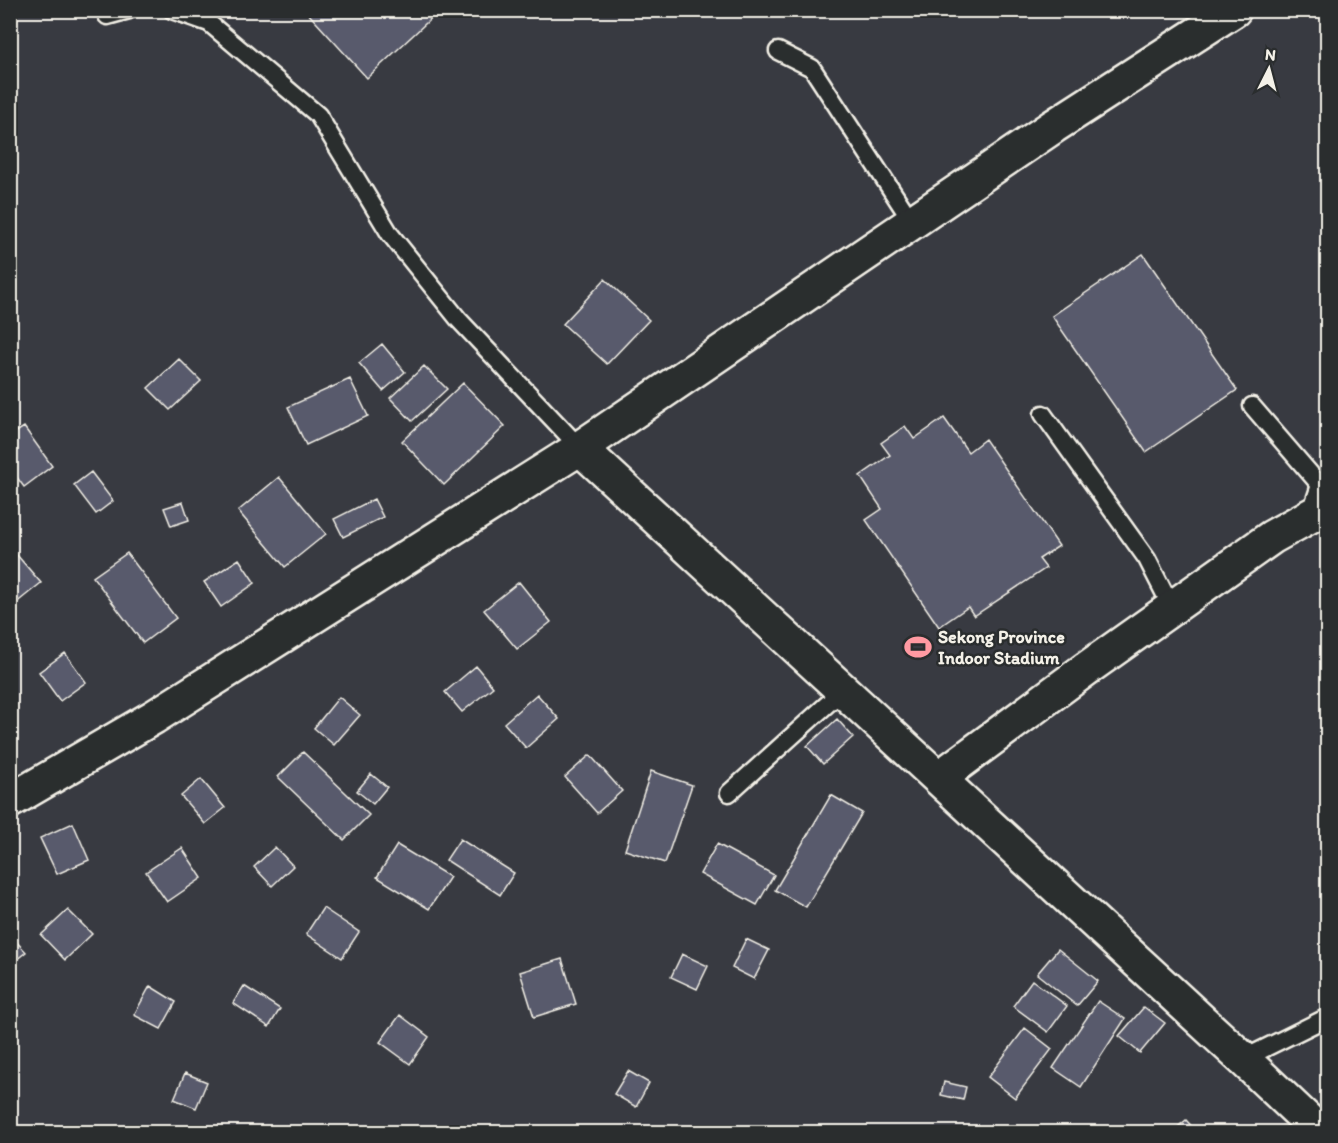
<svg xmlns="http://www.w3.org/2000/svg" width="1338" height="1143" viewBox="0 0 1338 1143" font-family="Itim,sans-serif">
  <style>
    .building { fill: #585a6c; stroke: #f4f1e8; stroke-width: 1.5 }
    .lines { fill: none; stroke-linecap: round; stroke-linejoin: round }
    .service-casing { stroke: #f4f1e8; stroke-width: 21 }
    .minor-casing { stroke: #f4f1e8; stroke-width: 38 }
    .service { stroke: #2a2d2e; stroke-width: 16 }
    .minor { stroke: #2a2d2e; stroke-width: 33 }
    .labels { text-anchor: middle; stroke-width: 5; stroke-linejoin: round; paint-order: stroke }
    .poi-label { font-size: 18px; font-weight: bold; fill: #f4f1e8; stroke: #2a2d2e; text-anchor: start }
  </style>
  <rect width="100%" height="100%" fill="#383a41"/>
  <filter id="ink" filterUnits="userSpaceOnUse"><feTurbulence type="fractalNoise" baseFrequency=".0167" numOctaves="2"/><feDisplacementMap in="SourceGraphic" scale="12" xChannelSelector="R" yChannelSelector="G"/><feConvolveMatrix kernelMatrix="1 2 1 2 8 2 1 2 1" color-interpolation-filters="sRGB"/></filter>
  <g filter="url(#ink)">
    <!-- building -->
    <path class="building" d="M305 10H440L367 78Z
      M1143 254 1237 390 1146 452 1052 316Z
      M605 279 649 320 607 364 563 324Z
      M382 344 405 372 383 391 359 363Z
      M179 359 201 381 170 410 148 388Z
      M424 366 447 389 412 421 390 398Z
      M350 379 368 416 306 445 288 407Z
      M463 383 505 426 444 485 402 441Z
      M944 418 968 452 985 439 1059 546 1039 559 1046 568 974 616 968 607 939 627 866 520 882 509 860 476 890 455 881 443 905 426 914 439Z
      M24 427 52 466 24 487 10 468V436Z
      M91 472 113 501 96 514 74 485Z
      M279 477 326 534 285 567 238 511Z
      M374 499 383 517 343 537 334 519Z
      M183 502 189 520 171 526 164 508Z
      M10 547 41 583 10 608Z
      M127 553 176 618 143 643 93 577Z
      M239 559 255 583 221 607 204 582Z
      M519 582 551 622 517 649 484 610Z
      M65 653 86 682 60 701 39 672Z
      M476 666 493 687 462 712 445 692Z
      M537 694 559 719 526 748 504 723Z
      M339 697 360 715 334 745 314 728Z
      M837 719 853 737 823 764 807 746Z
      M303 752 369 815 344 840 278 777Z
      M590 755 622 791 597 813 565 777Z
      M651 771 692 785 665 863 625 850Z
      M371 774 387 787 373 804 357 791Z
      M201 779 225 808 205 824 181 796Z
      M831 795 862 813 806 907 775 890Z
      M73 823 89 860 57 874 40 838Z
      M460 839 514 873 500 895 446 860Z
      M717 844 774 875 757 905 700 874Z
      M397 845 450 877 429 909 377 877Z
      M275 847 293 866 272 886 254 867Z
      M182 848 202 878 167 902 146 872Z
      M323 908 359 932 342 958 306 934Z
      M68 910 92 934 65 960 41 935Z
      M10 935 26 952 10 965Z
      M746 939 769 950 754 979 732 968Z
      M1058 949 1098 981 1077 1006 1037 974Z
      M682 954 708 966 697 989 671 977Z
      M562 959 576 1004 534 1017 520 972Z
      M1032 980 1067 1006 1048 1032 1013 1006Z
      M150 986 176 1002 161 1029 134 1015Z
      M244 986 280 1009 269 1027 233 1003Z
      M1098 1001 1125 1019 1081 1087 1053 1068Z
      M1144 1007 1165 1023 1140 1053 1119 1036Z
      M400 1015 429 1037 410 1064 380 1042Z
      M1025 1028 1052 1049 1015 1098 988 1077Z
      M628 1071 649 1083 636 1107 614 1094Z
      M185 1073 207 1082 196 1108 174 1099Z
      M944 1082 966 1087 963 1100 941 1095Z
      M1328 1083V1096L1321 1090Z
      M1186 1120 1197 1132H1172Z"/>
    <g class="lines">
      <defs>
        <path id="service" d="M172 10 209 23 318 115 390 234 459 320 580 448
          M107 16 129 10
          M778 51 812 68 912 222
          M1252 406 1320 485 1310 515
          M1043 414 1147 559 1172 608
          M729 793 843 690
          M1243 1059 1328 1017"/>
        <path id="minor" d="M580 448 1243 1059 1320 1132
          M939 778 1086 669 1272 537 1328 506
          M10 801 154 717 580 448 1054 126 1234 10"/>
      </defs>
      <!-- service casing -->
      <use href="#service" class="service-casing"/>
      <!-- minor casing -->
      <use href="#minor" class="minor-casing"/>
      <!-- service -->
      <use href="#service" class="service"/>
      <!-- minor -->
      <use href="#minor" class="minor"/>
    </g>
  </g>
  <!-- icons -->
  <defs>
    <symbol id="stadium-bare" viewBox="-9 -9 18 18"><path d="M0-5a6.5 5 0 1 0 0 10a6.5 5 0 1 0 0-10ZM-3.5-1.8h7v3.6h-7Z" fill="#ff9aa2" stroke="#2a2d2e" stroke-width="2.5" paint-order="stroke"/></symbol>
  </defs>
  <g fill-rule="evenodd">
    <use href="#stadium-bare" x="899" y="628" width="38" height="38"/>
  </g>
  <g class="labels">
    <!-- poi labels -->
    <g class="poi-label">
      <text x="938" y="643">Sekong Province<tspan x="938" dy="21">Indoor Stadium</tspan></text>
    </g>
  </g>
  <!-- margin -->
  <rect width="1338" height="1143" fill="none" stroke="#2a2d2e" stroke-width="36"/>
  <rect x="18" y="18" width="1302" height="1107" fill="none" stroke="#f4f1e8" stroke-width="2" filter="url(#ink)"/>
  <!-- north arrow -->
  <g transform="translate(1269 69) rotate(6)" stroke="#2a2d2e" stroke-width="4.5" paint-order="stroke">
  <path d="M0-4.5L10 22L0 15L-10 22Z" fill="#f4f1e8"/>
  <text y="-9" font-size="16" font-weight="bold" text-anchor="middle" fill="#f4f1e8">N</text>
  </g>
</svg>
